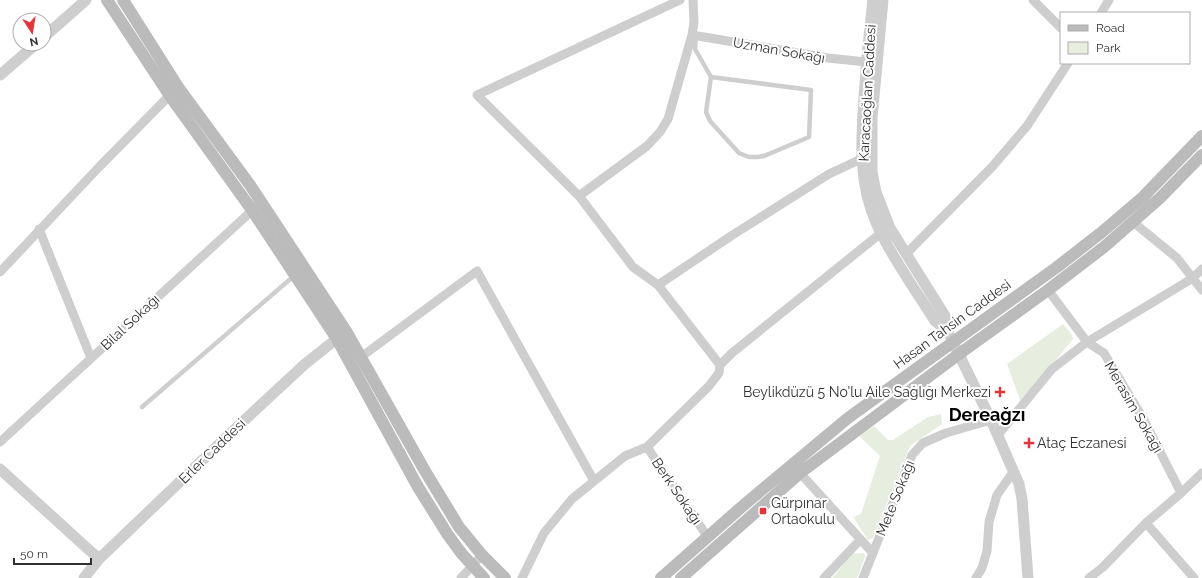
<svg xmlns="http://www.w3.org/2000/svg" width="1202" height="578" viewBox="0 0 1202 578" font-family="Raleway,sans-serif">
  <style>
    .green { fill: #e7eee0 }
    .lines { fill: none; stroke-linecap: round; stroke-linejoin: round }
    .service { stroke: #cecece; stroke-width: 4.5 }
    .minor { stroke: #cecece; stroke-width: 9 }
    .tertiary { stroke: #cecece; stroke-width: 11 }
    .secondary { stroke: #bbb; stroke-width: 12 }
    .poi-dot { fill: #e7343b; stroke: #fff; stroke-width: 1.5 }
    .labels { text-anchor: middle; stroke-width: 4; stroke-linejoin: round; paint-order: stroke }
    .street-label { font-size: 14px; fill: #313131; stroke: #fff }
    .poi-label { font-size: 14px; fill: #313131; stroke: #fff; text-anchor: start }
    .district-label { font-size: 18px; font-weight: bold; fill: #000; stroke: #fff }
  </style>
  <rect width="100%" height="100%" fill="#fff"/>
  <!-- green -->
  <path class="green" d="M1063 324 1072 335 1073 339 1021 403 1007 364Z
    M941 414 942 424 910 446 873 538 868 540 853 517 861 514 880 456 859 436 874 426 888 440H893L928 417Z
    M864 553 865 557 857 578H832L852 554Z"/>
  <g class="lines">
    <!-- service -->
    <path class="service" d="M696 36 695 49 711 77 706 112 710 121 739 153 749 157H758L764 156 809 137 811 90 711 77
      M142 407 295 275"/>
    <!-- minor -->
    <path class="minor" d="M680 0 477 95 579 196 633 267 658 285 720 365
      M1033 0 1061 28
      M1101 13 1109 0
      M692 35 828 58 866 62
      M579 196 647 146 660 132 668 119 692 35 694 22 693 0
      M1133 222 1177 258 1202 290
      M39 229 91 358
      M906 254 992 167 1027 126 1068 63
      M0 272 100 166 173 92
      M658 285 731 236 829 174 861 159
      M1048 290 1087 342 1104 353 1144 420 1181 493
      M361 357 477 271 594 481
      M998 435 1052 369 1087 342 1193 278 1202 269
      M0 442 257 206
      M647 447 707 536
      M800 473 873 553
      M1146 523 1194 578
      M461 578 482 555
      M522 578 544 533 572 499 625 456 647 447 709 386 719 373 720 365 732 353 881 233
      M824 578 860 540
      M863 578 912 455 923 443 946 433 991 420
      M976 578 982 568 987 551 989 522 997 495 1013 472
      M1089 578 1102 568 1146 523 1181 493 1202 473"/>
    <!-- tertiary -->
    <path class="tertiary" d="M873 0C869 32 866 64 864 97 861 141 858 183 877 225 892 258 915 289 935 321L947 330
      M883 0 872 118V172L876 192 890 228 945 316 947 330 991 420 1019 484 1022 499 1028 578
      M44 37 86 0
      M0 75 36 44
      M0 469 99 559
      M84 578 99 559 235 429 305 364 344 333"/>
    <!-- secondary -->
    <path class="secondary" d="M107 0 170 96 252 210 337 339 418 487 448 535 462 554 484 578
      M123 0 178 87 250 185 346 331 425 471 459 527 482 555 505 578
      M661 578 745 504 848 418 1057 267 1102 232 1143 197 1202 136
      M681 578 800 473 959 354 1048 290 1104 247 1160 198 1202 155"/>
  </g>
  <!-- markers -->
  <g class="poi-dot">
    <path d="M998 386h4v4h4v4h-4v4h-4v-4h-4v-4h4z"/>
    <path d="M1027 437h4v4h4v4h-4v4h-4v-4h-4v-4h4z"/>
    <rect x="759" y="507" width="8" height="8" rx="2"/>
  </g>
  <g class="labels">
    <!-- street labels -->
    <g class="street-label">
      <text transform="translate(779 50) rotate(10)" y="5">Uzman Sokağı</text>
      <text transform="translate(867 93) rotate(-87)" y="5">Karacaoğlan Caddesi</text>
      <text transform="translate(130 322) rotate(-43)" y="5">Bilal Sokağı</text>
      <text transform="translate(952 324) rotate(-36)" y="5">Hasan Tahsin Caddesi</text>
      <text transform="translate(1134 407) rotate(60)" y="5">Merasim Sokağı</text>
      <text transform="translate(212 451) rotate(-44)" y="5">Erler Caddesi</text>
      <text transform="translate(677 491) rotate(56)" y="5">Berk Sokağı</text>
      <text transform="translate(895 498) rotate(-68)" y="5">Mete Sokağı</text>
    </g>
    <!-- poi labels -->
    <g class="poi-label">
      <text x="991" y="397" text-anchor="end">Beylikdüzü 5 No'lu Aile Sağlığı Merkezi</text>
      <text x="1037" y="448">Ataç Eczanesi</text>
      <text x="771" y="508">Gürpınar<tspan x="771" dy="16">Ortaokulu</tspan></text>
    </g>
    <!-- district labels -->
    <g class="district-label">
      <text x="987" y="421">Dereağzı</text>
    </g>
  </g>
  <!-- legend -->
  <rect x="1060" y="12" width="130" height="52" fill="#ffffff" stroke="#adadad"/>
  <rect x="1068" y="25" width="20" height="6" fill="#bbbbbb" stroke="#adadad"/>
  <text x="1096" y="32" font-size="12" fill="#313131">Road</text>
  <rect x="1068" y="42" width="20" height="12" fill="#e7eee0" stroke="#adadad"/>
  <text x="1096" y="52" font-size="12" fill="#313131">Park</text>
  <!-- north arrow -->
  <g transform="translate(32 32) rotate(168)"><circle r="19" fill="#ffffff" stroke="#adadad"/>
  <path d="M0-3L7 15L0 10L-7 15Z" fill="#e7343b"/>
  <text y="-6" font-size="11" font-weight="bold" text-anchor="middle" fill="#313131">N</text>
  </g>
  <!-- scale -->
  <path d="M14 558v6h77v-6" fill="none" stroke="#313131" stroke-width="2"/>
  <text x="20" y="558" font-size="12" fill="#313131" stroke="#ffffff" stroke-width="3" paint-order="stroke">50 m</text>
</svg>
